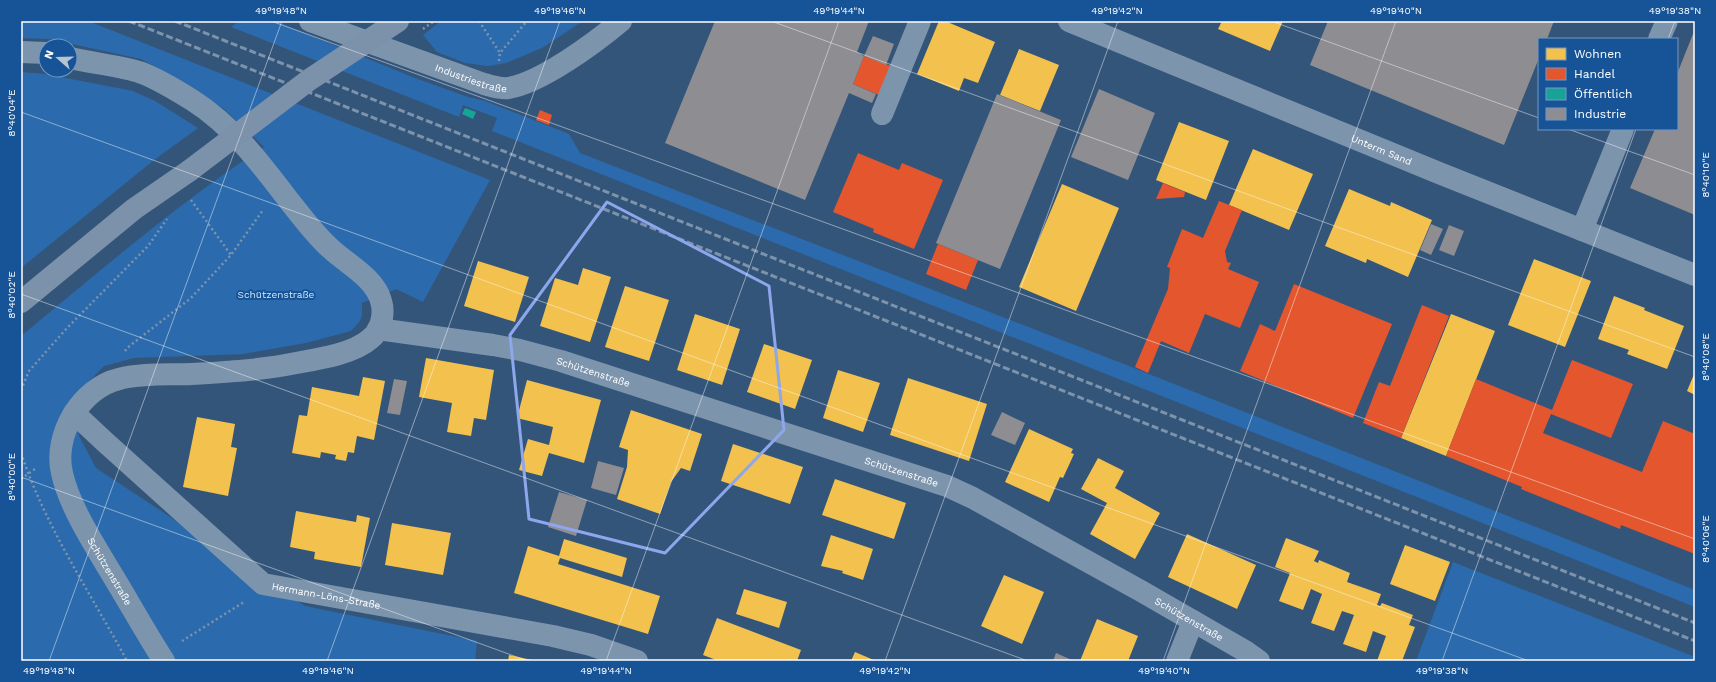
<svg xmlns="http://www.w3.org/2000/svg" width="1716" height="682" viewBox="0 0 1716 682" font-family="'Work Sans',sans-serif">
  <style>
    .green { fill: #2b6bad }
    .homes { fill: #f2c14e }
    .shops { fill: #e4572e }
    .public { fill: #17a398 }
    .industry { fill: #8d8d92 }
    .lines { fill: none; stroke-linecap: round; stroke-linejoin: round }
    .path { stroke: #7d94ad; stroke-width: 2.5; stroke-dasharray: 2 3; stroke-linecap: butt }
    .minor { stroke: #7d94ad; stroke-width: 22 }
    .major { stroke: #7c91aa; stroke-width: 22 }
    .rail { stroke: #7d93ab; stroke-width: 3; stroke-dasharray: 7 3; stroke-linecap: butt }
    .path-bridge { stroke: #7d94ad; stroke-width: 2.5; stroke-dasharray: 2 3; stroke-linecap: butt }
    .major-bridge { stroke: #7c91aa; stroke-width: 22 }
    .marked { fill: none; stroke: #8ea6ec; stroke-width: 3; stroke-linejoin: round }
    .ticks { fill: none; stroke: #fff; stroke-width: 1; stroke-opacity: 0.45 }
    .labels { text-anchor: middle; stroke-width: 4; stroke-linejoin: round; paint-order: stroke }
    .street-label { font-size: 10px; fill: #fff; stroke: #175497 }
    .park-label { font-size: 10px; fill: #d1e6fc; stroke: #175497 }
    .neatline { fill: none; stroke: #fff; stroke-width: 1.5 }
    .ticks-label { font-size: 10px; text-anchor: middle; fill: #fff }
  </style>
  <rect width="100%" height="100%" fill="#34557a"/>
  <!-- green -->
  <path class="green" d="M21 21H88L490 180 423 302 396 289 362 303V315L360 321 352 330 347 332 306 343 243 354 134 358 104 366 72 399 79 436 96 468 305 606 477 641 475 661H21V336C100 271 178 203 264 147L224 109 172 76 141 59 49 39 21 38Z
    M239 21H275L415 78 468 97 485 101 569 134 580 153 1111 359 1695 590V607L492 131 497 118 463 105 459 117 231 27Z
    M441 21H583L542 48 506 63 488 66 465 63 437 52 423 35Z
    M21 72 45 74 133 91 155 101 198 128 154 160 21 268Z
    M1453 562 1695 657V661H1416Z"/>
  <!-- homes -->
  <path class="homes" d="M939 21H945L995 42 978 83 964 78 959 91 917 74Z
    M1222 21H1283L1270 51 1218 29Z
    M1019 49 1059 65 1040 111 1000 95Z
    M1179 122 1229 141 1206 200 1156 180Z
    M1253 149 1313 174 1289 230 1229 205Z
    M1062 184 1119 208 1076 311 1019 287Z
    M1349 189 1390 206 1391 202 1432 220 1408 277 1367 259 1366 263 1325 246Z
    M1534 259 1591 281 1565 347 1508 325Z
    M478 261 529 277 515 322 464 306Z
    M583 268 611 277 590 342 540 326 555 278 578 285Z
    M625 286 669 300 649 361 605 347Z
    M1614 296 1645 308 1644 310 1684 326 1667 369 1627 354 1629 350 1598 339Z
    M695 314 740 329 722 385 677 370Z
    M1451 314 1495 331 1446 456 1401 438Z
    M764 344 812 360 795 409 747 392Z
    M426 358 494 370 486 420 474 418 471 436 447 432 452 403 419 397Z
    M838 370 880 383 863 432 823 418Z
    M1695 372V395L1687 391Z
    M363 377 385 381 374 440 357 436 354 453 348 452 346 461 335 459 336 455 321 452 320 458 292 453 299 415 307 416 312 387 359 396Z
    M908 378 987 404 969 461 890 435Z
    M527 380 601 400 584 463 549 453 542 476 519 470 528 439 549 445 553 427 517 418Z
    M631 410 702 434 690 471 681 468 671 482 660 514 617 499 627 467 628 450 619 447Z
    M197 417 235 424 231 447 237 448 228 496 183 487Z
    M1029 429 1073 449 1071 453 1074 454 1063 478 1060 477 1049 502 1005 482Z
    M733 444 803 467 790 504 721 481Z
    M1098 458 1124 471 1115 488 1160 513 1135 559 1090 534 1107 503 1081 489Z
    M835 479 906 503 894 539 822 515Z
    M296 511 356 522 357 515 370 518 361 567 314 559 315 552 290 547Z
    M392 523 451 533 443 575 385 565Z
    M1187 534 1256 565 1237 609 1168 577Z
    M831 535 873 549 863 580 842 573 843 571 821 566Z
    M1286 538 1319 551 1314 561 1318 563 1319 560 1350 573 1347 582 1381 594 1377 605 1380 606 1382 603 1413 615 1409 625 1415 627 1402 661H1377L1386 636 1373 631 1366 652 1343 644 1354 615 1342 611 1334 631 1311 623 1322 594 1311 589 1303 610 1279 601 1290 573 1275 567Z
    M564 539 627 558 622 577 560 558 558 564 660 596 648 634 514 593 528 546 559 556Z
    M1405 545 1450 562 1435 601 1390 584Z
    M1004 575 1044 592 1022 644 981 626Z
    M744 589 787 602 779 628 736 614Z
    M717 618 801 650 797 661H719L703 655Z
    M1097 619 1138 636 1128 661H1080Z
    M855 652 876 661H851Z
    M509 655 532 660V661H508Z"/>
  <!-- shops -->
  <path class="shops" d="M864 56 891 66 879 95 853 84Z
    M540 110 552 115 549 125 536 120Z
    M858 153 899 170 902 163 943 180 914 249 873 232 874 229 833 212Z
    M1163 183 1185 192 1184 197 1156 199Z
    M1219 201 1242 210 1225 251 1227 262 1231 263 1228 269 1259 282 1240 328 1205 314 1189 353 1161 341 1148 373 1135 367 1168 289 1170 268 1167 267 1182 229 1203 238Z
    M938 244 978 260 966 290 926 274Z
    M1294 284 1392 324 1353 418 1240 371 1260 324 1275 331Z
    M1422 305 1449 316 1401 438 1363 423 1379 382 1390 386Z
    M1572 360 1633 384 1611 438 1551 414 1543 433 1642 472 1663 421 1695 434V554L1621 525 1620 529 1521 489 1522 487 1446 456 1476 379 1552 410Z"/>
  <!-- public -->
  <path class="public" d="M465 108 476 112 473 119 462 114Z"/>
  <!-- industry -->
  <path class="industry" d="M715 21H869L857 52 864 56 853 84 876 94 872 103 849 93 805 200 665 143Z
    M1328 21H1554L1547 39H1539V58L1504 145 1310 65Z
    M1693 34 1695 35V215L1630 188 1655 129H1677V74Z
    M873 36 894 44 886 65 864 56Z
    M1099 89 1155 113 1128 180 1071 157Z
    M997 94 1061 120 1000 269 936 243Z
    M1431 224 1443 229 1431 255 1420 250Z
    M1449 225 1464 231 1454 256 1439 250Z
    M394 379 407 381 400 415 387 413Z
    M1002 412 1025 423 1015 445 991 435Z
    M598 461 624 468 616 495 591 488Z
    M559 492 587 500 576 536 548 527Z
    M1056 653 1074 661H1053Z"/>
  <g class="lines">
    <!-- path -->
    <path class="path" d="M479 21 500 53
      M499 61 500 53 527 21
      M191 200 231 255
      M125 351 127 348 191 298 231 255 263 210
      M21 390 29 371 67 328 148 246 167 219
      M21 453C46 528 90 592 127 661
      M21 479 35 469
      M182 641 244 602"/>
    <!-- minor -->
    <g class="minor">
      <path id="s1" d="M310 21 484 84C492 86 500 89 508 88 541 83 596 42 621 21"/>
      <path id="s2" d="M1069 21 1439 173 1695 275"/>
      <path d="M1659 39 1667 21"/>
      <path d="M21 52 46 53"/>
      <path id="s3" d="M70 58C91 63 122 66 142 73 160 80 176 90 192 100 233 126 261 164 290 202 303 218 315 235 331 249 347 264 375 278 381 301 385 314 381 331 370 339 353 354 318 359 296 363 262 370 228 372 192 374 168 375 143 373 119 379 81 388 53 435 62 473 69 506 95 546 113 576 130 604 146 633 164 661"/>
      <path d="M882 114 920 21"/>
      <path d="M1582 230 1623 129"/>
      <path id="s4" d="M378 329 493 345 520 350 561 361 947 486 973 498 1141 591 1245 651 1259 661"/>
      <path id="s5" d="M74 413 105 442 263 584 553 636 591 645 637 661"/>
      <path d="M1177 661 1193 621"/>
    </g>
    <!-- major -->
    <path class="major" d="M21 302 134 209 189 171"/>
    <!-- rail -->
    <path class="rail" d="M129 21 1695 641
      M175 21 1695 623"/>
    <!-- path-bridge -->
    <path class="path-bridge" d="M423 29 434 21"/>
    <!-- major-bridge -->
    <path class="major-bridge" d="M189 171 309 80 398 21"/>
  </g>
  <!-- marked area -->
  <path class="marked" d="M607 202 769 286 784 430 665 553 529 519 510 335Z"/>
  <!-- ticks -->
  <path class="ticks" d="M271 21 1695 539M771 21 1695 357M1271 21 1539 118M1668 39 1675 21M21 112 1529 661M1568 129 1695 175M21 294 1028 661M21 477 528 661M21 659 27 661M49 661 282 21M327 661 560 21M606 661 839 21M885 661 1118 21M1163 661 1396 21M1442 661 1636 129"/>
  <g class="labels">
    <!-- street labels -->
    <g class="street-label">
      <text dy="4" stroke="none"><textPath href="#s1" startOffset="171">Industriestraße</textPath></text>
      <text dy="4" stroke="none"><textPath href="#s2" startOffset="338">Unterm Sand</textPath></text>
      <text dy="4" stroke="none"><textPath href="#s4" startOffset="220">Schützenstraße</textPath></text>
      <text dy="4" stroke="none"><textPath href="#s4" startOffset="544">Schützenstraße</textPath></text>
      <text dy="4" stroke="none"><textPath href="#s3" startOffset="937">Schützenstraße</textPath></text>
      <text dy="4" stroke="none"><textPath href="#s5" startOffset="319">Hermann-Löns-Straße</textPath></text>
      <text dy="4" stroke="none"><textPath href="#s4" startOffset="868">Schützenstraße</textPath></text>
    </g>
    <!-- park labels -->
    <g class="park-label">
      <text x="276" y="298">Schützenstraße</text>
    </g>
  </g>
  <!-- border -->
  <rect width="1716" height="682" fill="none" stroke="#175497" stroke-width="44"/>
  <!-- legend -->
  <rect x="1538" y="38" width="140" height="92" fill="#175497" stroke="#7498c1"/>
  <rect x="1546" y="48" width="20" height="12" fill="#f2c14e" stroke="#7498c1"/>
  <text x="1574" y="58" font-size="12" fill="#ffffff">Wohnen</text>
  <rect x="1546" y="68" width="20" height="12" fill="#e4572e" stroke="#7498c1"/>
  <text x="1574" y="78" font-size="12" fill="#ffffff">Handel</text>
  <rect x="1546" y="88" width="20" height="12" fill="#17a398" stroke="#7498c1"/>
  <text x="1574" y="98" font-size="12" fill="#ffffff">Öffentlich</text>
  <rect x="1546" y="108" width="20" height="12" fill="#8d8d92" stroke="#7498c1"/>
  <text x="1574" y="118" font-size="12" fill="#ffffff">Industrie</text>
  <!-- north arrow -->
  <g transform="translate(58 58) rotate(290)"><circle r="19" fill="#175497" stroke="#7498c1"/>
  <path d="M0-3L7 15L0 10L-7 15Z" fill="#b8c4d0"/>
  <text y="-6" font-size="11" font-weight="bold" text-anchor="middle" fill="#ffffff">N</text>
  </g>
  <rect x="22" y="22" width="1672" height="638" class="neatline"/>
  <g class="ticks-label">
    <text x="281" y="14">49°19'48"N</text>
    <text x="560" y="14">49°19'46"N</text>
    <text x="839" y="14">49°19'44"N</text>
    <text x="1117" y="14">49°19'42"N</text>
    <text x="1396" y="14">49°19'40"N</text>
    <text x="1675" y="14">49°19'38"N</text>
    <text transform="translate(11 113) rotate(-90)" y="4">8°40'04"E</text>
    <text transform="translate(1705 175) rotate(-90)" y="4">8°40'10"E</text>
    <text transform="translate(11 295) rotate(-90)" y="4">8°40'02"E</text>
    <text transform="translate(1705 357) rotate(-90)" y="4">8°40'08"E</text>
    <text transform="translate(11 477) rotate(-90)" y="4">8°40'00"E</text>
    <text transform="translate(1705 539) rotate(-90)" y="4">8°40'06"E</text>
    <text x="49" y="674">49°19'48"N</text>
    <text x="328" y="674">49°19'46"N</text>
    <text x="606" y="674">49°19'44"N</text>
    <text x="885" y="674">49°19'42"N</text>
    <text x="1164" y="674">49°19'40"N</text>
    <text x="1442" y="674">49°19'38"N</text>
  </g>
</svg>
